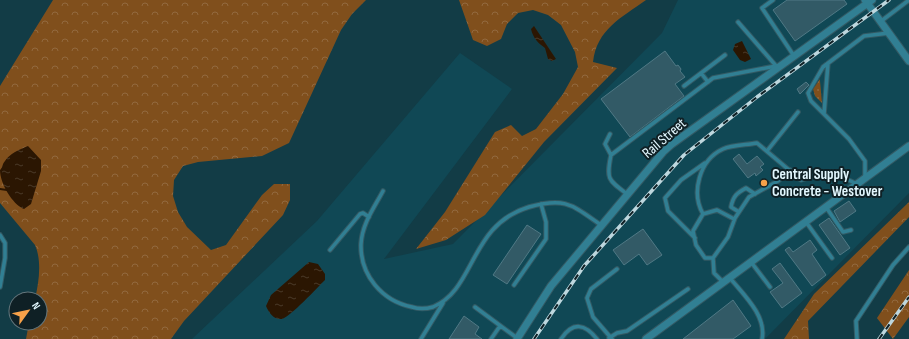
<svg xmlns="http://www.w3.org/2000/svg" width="909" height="339" viewBox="0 0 909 339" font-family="'Sofia Sans Condensed',sans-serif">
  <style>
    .built { fill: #104855 }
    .grass { fill: url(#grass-dots) }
    .forest { fill: url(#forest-crowns) }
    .water { fill: url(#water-ripples) }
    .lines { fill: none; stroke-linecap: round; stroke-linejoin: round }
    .stream { stroke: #2b1602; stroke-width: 2 }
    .building { fill: #325a66; stroke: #507985 }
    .service-casing { stroke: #335a64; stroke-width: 5.5 }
    .minor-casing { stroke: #335a64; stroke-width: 9 }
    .service { stroke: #317f93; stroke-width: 3.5 }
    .minor { stroke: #317f93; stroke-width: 7 }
    .rail-casing { stroke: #bed7de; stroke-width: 3.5 }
    .rail { stroke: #0f2025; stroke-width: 2; stroke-dasharray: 6; stroke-linecap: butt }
    .poi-dot { fill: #f7a149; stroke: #0f2025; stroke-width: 1.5 }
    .labels { text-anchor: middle; stroke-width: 4; stroke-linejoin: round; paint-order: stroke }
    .street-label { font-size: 15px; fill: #e3f8ff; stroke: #0f2025 }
    .poi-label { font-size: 15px; font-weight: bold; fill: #e3f8ff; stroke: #0f2025; text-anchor: start }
  </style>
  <defs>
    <pattern id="grass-dots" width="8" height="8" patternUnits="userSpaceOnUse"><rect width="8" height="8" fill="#804f1c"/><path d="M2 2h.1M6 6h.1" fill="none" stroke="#92693e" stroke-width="1.8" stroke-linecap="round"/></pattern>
    <pattern id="forest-crowns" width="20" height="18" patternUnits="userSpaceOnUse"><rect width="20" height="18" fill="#804f1c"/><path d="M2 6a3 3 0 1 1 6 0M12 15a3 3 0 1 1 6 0" fill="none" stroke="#92693e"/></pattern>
    <pattern id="water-ripples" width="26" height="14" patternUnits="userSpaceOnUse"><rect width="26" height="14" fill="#2b1602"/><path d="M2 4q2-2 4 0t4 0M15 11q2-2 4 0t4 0" fill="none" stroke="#4a3928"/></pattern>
  </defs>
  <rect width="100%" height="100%" fill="#123c46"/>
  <!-- built -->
  <path class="built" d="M678 0H909V193L765 339H192L317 221 460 53 512 89 384 259 453 244 662 33Z"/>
  <!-- grass -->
  <path class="grass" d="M820 79V81L822 103 815 96 813 89Z"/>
  <!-- forest -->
  <path class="forest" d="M53 0H366L352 14 341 30 289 143 262 156 198 162 183 166 174 180 173 196 178 212 187 227 211 250 226 245 262 195 274 184H290V200L283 215 184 321 171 339H26L29 323H40V299H35C39 282 42 261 35 245L0 203V86Z
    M459 0H646C621 18 597 29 593 62L617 68 544 142 485 215 446 240 416 249 445 212 495 132 511 125 522 136 536 129 563 94 578 67 575 52 561 25 548 15 533 10 518 13 507 24 501 39 487 46 473 40Z
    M909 202V217L808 321 809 339H784L814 294Z
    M909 270V317L893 339 877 318Z"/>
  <!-- water -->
  <path class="water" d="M534 26 556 59 552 61 548 59 545 48C538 43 533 38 531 29Z
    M742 41 751 59 745 62 740 60 733 50 735 44Z
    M28 146 41 160V171L31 204 24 209C12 204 0 183 0 170 3 167 2 164 5 161 9 154 20 149 28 146Z
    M309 262 318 264 325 274V280C318 287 290 317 282 319 274 320 269 313 266 306L271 295Z"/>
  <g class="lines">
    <!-- stream -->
    <path class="stream" d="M0 189 7 190"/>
  </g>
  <!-- building -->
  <path class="building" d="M787 0H844L847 4 795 41 773 10Z
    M665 51 676 66 678 65 681 69 680 71 685 77 675 84 684 96 630 137 601 99Z
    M806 82 809 85 800 94 797 89Z
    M739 154 747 164 757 156 764 164 760 167 763 170 756 176 755 173 748 178 733 159Z
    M849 201 856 211 840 222 834 211Z
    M829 218 850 248 840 255 819 225Z
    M527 225 541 234 507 284 493 275Z
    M643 229 662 255 647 265 639 254 624 265 613 250Z
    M810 240 817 250 812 254 826 275 812 286 785 250 789 247 793 252Z
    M780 263 802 293 782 308 770 292 783 283 772 269Z
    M733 300 751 326 733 339H683Z
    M464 316 479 327 475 334 482 339H449Z"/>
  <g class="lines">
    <defs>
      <path id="service" d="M773 0 762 8 794 56
        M738 22 777 67
        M880 22 909 0
        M701 73 708 82
        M684 86 725 55
        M824 114 828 63
        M610 134 605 144 611 155
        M767 151 798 112
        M865 178V161L849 139 811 101 808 93 823 67 864 36 889 33
        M383 191C374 208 362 224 361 244 360 275 382 301 412 307 418 309 426 309 433 307 476 289 469 225 529 207 566 197 572 205 601 225
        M627 194C608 180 606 179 611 155L713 78 776 66
        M826 207 843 232 851 230
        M739 212 731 207C733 196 737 193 746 188L755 194
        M703 214C691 193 699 160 723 149 732 145 746 145 757 143L801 180C824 172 835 173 857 184
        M806 222 832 258
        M0 235 5 243V258L0 287
        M695 238 668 211 665 198 681 180 705 163
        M330 250 360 214 363 213 369 217
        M713 258H705L696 245 693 231 703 214 717 210 734 219
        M751 262 770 287
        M730 278C743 294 767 316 762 339
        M723 282 714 273 713 258 728 237 735 218 749 197 778 181 790 170
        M514 285 546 239V222L541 204
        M475 307 517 338
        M609 338 617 333 627 331 688 289
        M421 339 443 303
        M491 339 500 326
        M561 339C573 321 585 324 597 339
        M612 339 593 317 587 298 591 289 617 269
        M857 339 856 321 893 265 909 247"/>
      <path id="minor" d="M865 0 909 61
        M517 339 551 286 663 152 672 144 872 0
        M646 339 909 146"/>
    </defs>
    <!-- service casing -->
    <use href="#service" class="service-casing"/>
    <!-- minor casing -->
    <use href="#minor" class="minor-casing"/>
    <!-- service -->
    <use href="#service" class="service"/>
    <!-- minor -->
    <use href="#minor" class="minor"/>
    <defs>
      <path id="rail" d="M534 339 584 266 684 155 757 97 889 0
        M879 339 909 297"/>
    </defs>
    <!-- rail casing -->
    <use href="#rail" class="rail-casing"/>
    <!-- rail -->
    <use href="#rail" class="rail"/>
  </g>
  <!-- markers -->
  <circle class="poi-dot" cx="764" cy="183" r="4"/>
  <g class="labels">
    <!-- street labels -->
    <g class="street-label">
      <text transform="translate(664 138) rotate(-41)" y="5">Rail Street</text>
    </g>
    <!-- poi labels -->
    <g class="poi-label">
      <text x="772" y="179">Central Supply<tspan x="772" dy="17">Concrete - Westover</tspan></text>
    </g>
  </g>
  <!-- north arrow -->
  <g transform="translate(28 311) rotate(57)"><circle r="19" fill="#0f2025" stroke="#64767c"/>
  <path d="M0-3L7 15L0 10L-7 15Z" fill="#f7a149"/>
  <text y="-6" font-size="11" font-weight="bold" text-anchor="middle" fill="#e3f8ff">N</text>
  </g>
</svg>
